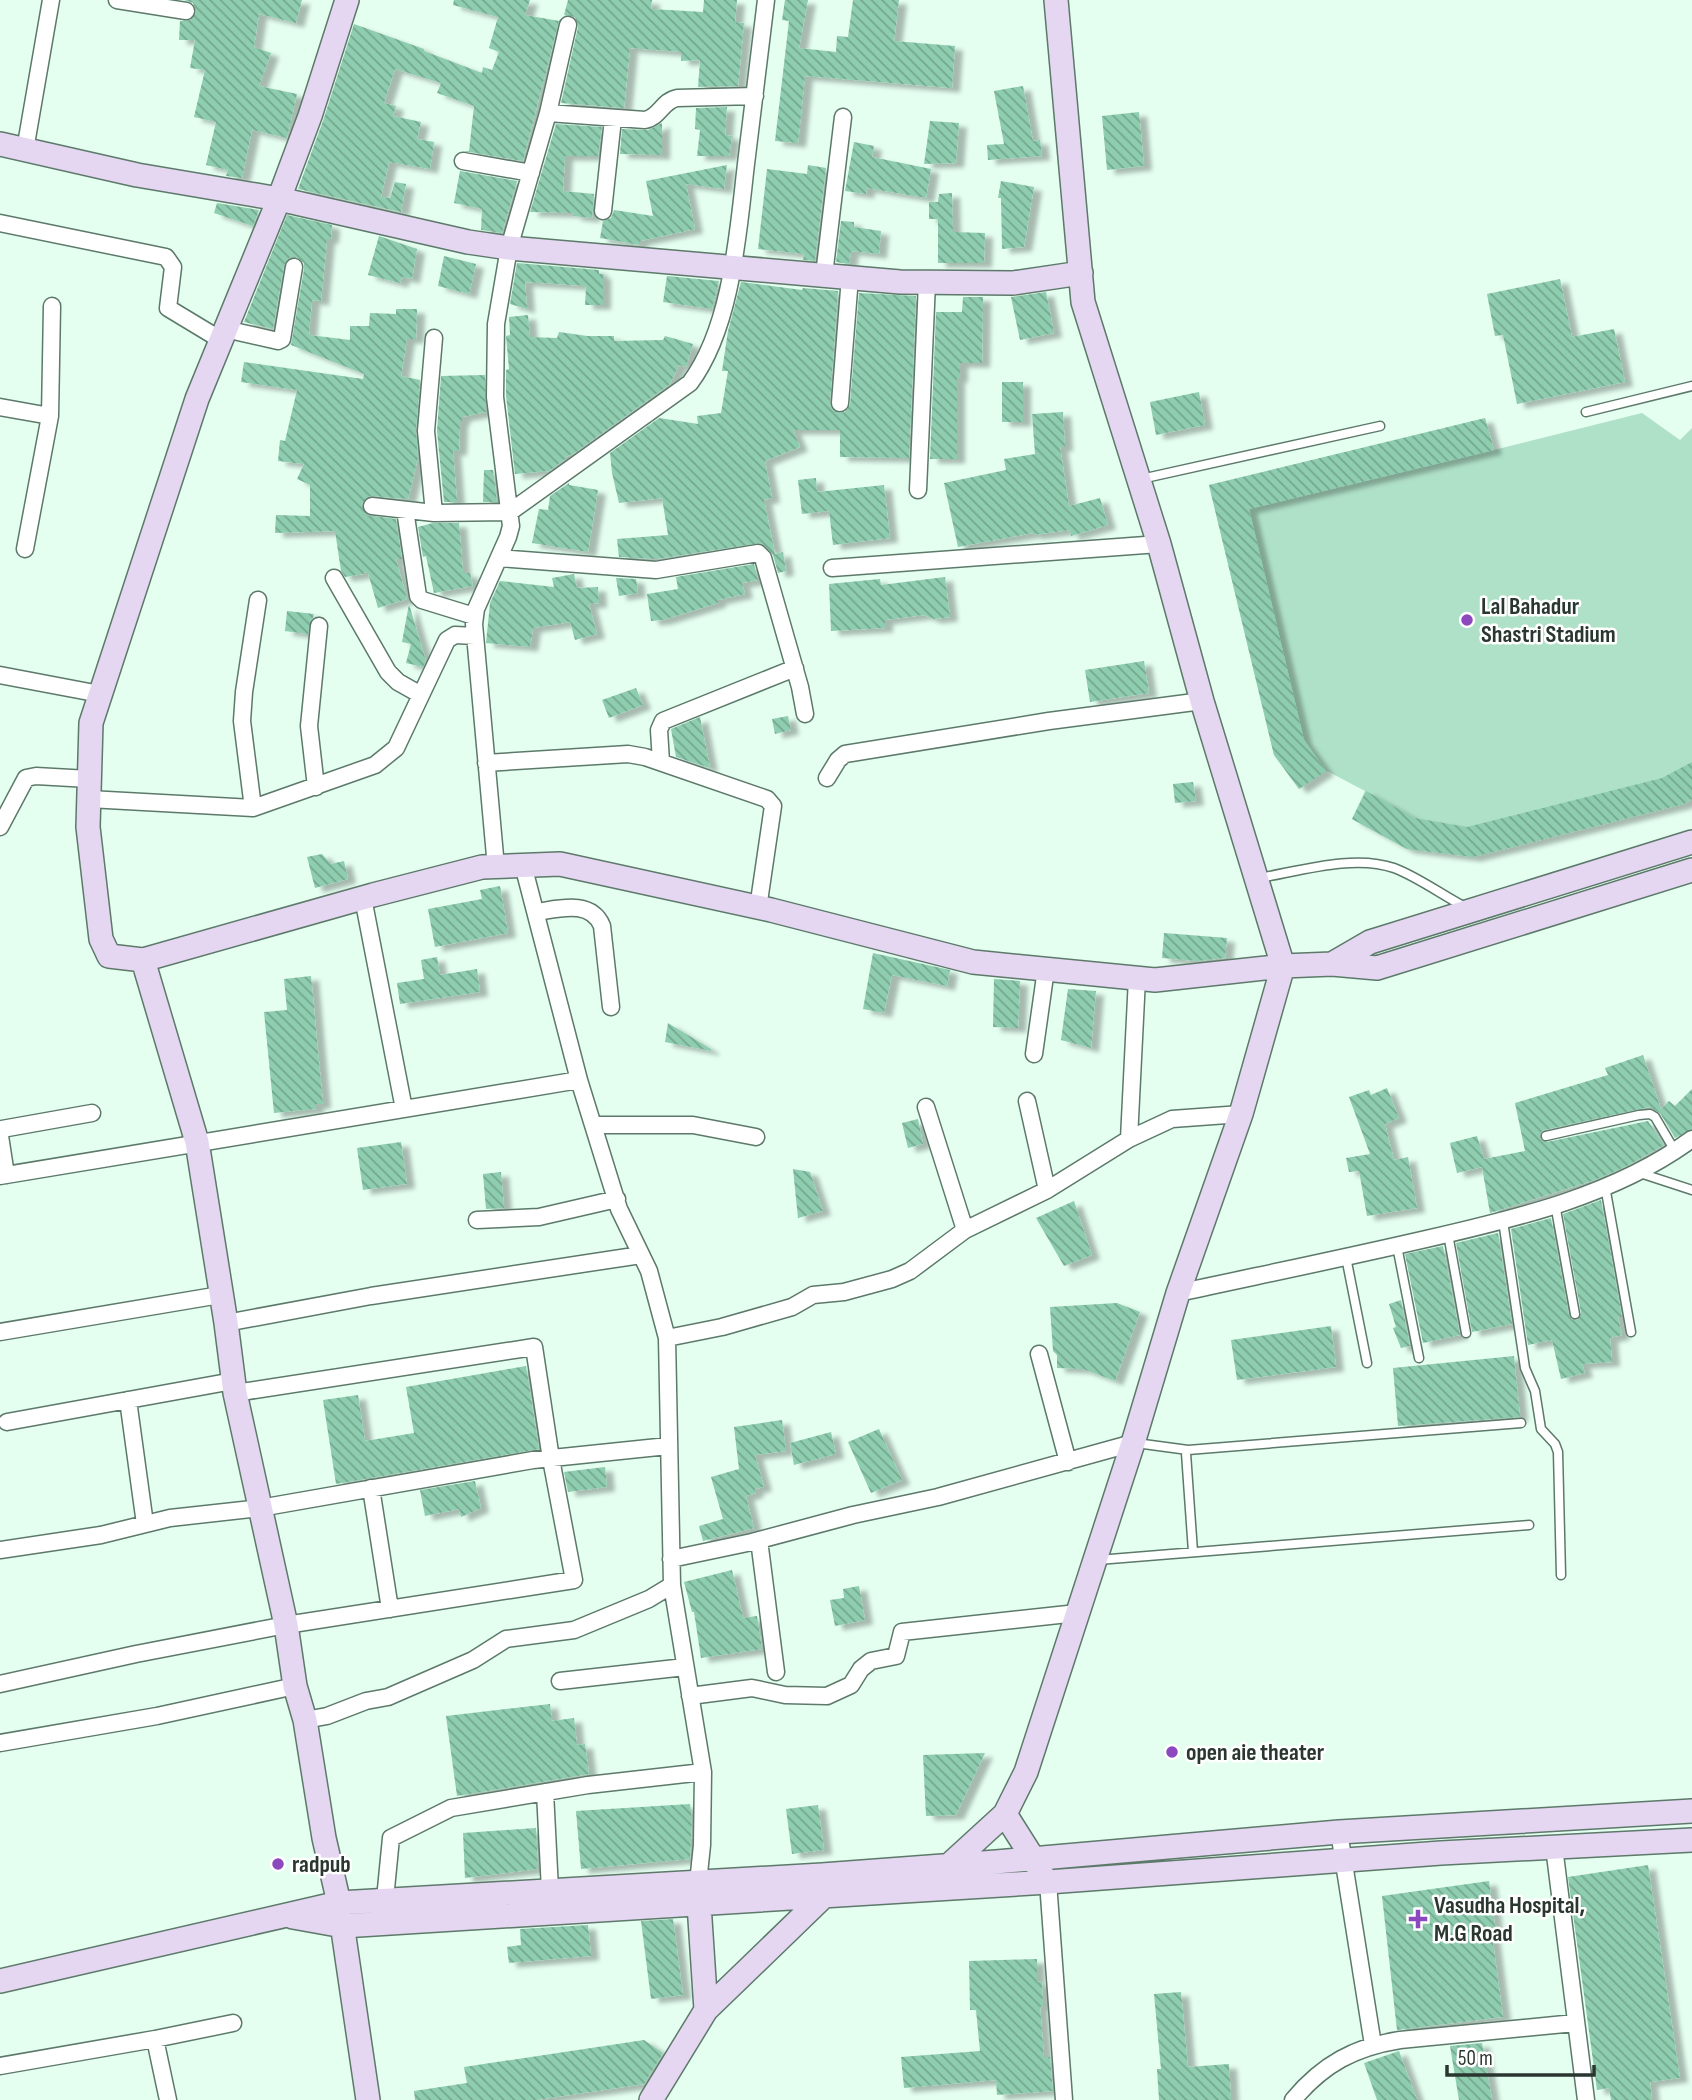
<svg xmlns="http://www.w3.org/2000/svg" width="1692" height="2100" viewBox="0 0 1692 2100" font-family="'Sofia Sans Condensed',sans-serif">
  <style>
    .garden { fill: #afe1c8 }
    .building { fill: url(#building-back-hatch); filter: url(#shadow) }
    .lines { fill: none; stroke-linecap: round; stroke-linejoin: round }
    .lane-casing { stroke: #5c796a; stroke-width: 11 }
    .street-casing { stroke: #5c796a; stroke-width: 19 }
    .secondary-casing { stroke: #5c796a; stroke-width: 26 }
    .lane { stroke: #fff; stroke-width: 8 }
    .street { stroke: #fff; stroke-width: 16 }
    .secondary { stroke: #e5d6f1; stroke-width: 23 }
    .poi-dot { fill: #8c49bd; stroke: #fff; stroke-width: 2.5 }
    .labels { text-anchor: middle; stroke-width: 5; stroke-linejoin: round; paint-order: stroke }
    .poi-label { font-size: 24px; font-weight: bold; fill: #2a3630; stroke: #fff; text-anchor: start }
  </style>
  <defs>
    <pattern id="building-back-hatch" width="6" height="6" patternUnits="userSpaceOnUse" patternTransform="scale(1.75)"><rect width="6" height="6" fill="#8ecdaf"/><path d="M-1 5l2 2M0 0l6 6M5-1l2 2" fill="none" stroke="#74a78f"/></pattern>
    <filter id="shadow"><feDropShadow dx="8" dy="4.5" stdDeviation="2" flood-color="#0004"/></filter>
  </defs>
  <rect width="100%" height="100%" fill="#e4fef0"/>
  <!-- garden -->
  <path class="garden" d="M1642 413 1680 440 1692 428V799L1684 804 1473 857 1407 849 1352 819 1365 791 1327 771 1299 789 1274 755 1209 485 1485 419 1494 450Z"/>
  <!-- building -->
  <path class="building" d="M184 0H302L296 23 259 14 254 47 271 53 259 86 297 94 287 138 252 130 242 178 226 176 228 170 206 165 216 122 194 117 205 70 190 68 195 40H179L180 21 190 20 196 12 193 3Z
    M454 0H530L525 15 559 21 523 161 463 151H469L474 106 437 93 441 83 395 69 384 103 396 106 393 116 421 122 417 139 434 142 430 169 389 162 381 197 390 198 395 182 406 184 401 212 298 189 323 121 354 24 424 49V51L482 73 483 67 492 70 499 52 489 48 498 17 453 5Z
    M568 0H652L651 9 703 12 704 0H737L735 22 744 23 738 86 698 87 700 60 681 61V52L630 48 624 108 561 103 578 27 575 17 564 15Z
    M785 0H808L799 48 836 52 837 36 848 37 853 0H899L894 41 955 46 952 88 805 76 798 143 775 141 789 21 782 20Z
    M1023 86 1033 141 1040 140 1042 156 988 160 987 145 1004 144 994 91Z
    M727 107 725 135 732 136 729 156H697L700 130 695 129 696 108Z
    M1139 112 1144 166 1107 170 1102 116Z
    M930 121 959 123 956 163 924 164Z
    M662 123V155L620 154 622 129 648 130Z
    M556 124 602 127 598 156H565L563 191 594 194 592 218 573 216 574 213 530 212Z
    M854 142 874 146 872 157 931 169 926 198 867 188 866 194 845 191Z
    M727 165 724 189 686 184 695 229 640 241V245L600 238 603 221 611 218 614 210 653 216 646 181Z
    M808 165 826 168 815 261 803 260 804 254 758 249 767 169 807 174Z
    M460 171 517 181 502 233 481 230 482 209 454 203Z
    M1001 181 1034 187 1024 247 1002 249 1001 198H998Z
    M952 193 953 232 985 233 984 263H938V219H929V202H938L939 194Z
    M217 203 259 210 253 226 214 213Z
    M287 215 332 225 331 239H327L321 301 312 300 309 335 350 340V326H369L370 313 396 314V309H417L416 339H407L401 376 420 380 416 430 418 458 408 499 372 496 367 497 362 504 366 515 396 519 402 559H396L407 599 378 608 368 573 364 572V574L345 577 341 571 335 531 275 533 276 515 310 516V485L297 479 304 464 278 461 280 440 285 441 297 390 241 382 244 362 363 379 364 374 291 345 304 269V263L296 257H290L284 265 273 329 244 322Z
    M841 221 854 222V227L881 231 879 254 851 251 849 264 836 262Z
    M379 236 417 249 412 279 402 277 400 283 368 275Z
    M444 256 476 264 469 294 438 286Z
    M517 263 599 270V274H603V305H585L586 286 525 282 527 309 510 304Z
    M667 276 719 281 712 309 663 302Z
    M1560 279 1572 337 1614 329 1625 382 1517 404 1503 335 1495 336 1487 294Z
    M741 282 802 290 803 288 838 291 830 402 831 408 838 413 845 412 850 404 859 293 916 296 909 458 840 457V430H793L800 447 765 461 772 498 764 500 775 554 783 552 786 571 778 573 773 555 761 543 656 559 619 557 617 539 668 535 662 498 619 503 612 473 610 453 659 418 698 424 697 416 721 413 728 371H722L728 331Z
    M1046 292 1054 333 1020 340 1011 297Z
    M963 297H983L982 363H960V378H957V459H930L936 312H962Z
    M528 315 530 337 557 338 559 332 587 336H614V341L663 340 665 336 693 344 686 367 679 365 670 384 573 454 565 457V459L549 471 515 474 506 396V370L509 369 506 336 510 335 509 317Z
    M485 375 486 412 462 417V421H460L459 451H453L457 502H444L437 431 441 376Z
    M1002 382H1023V422H1002Z
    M1199 392 1205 425 1156 435 1150 402Z
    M1063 412 1065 447H1060L1069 506 1100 498 1108 525 1071 536 1070 530 1033 535V533L958 547 944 483 1006 470 1004 459 1035 454 1032 414Z
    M1485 418 1494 450 1249 509 1304 740 1326 771 1299 789 1274 755 1209 485Z
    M484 470H493L497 502H483Z
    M816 478 817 492 884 485 890 538 833 545 829 511 802 514 798 480Z
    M569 483V485L598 490 588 552 532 543 539 509 548 510 550 496Z
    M433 523H459L463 573H470L473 586 434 593 426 556 423 557 418 527Z
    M754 564 758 580 742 583 745 594 718 600V603L663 620 651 621 647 594 678 589 676 577Z
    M574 574 577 588 598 587 599 603 589 604 597 634 575 640 570 622 533 628 530 647 486 643 490 603 500 581 554 587 552 578Z
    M945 577 950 617 934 619 924 615 885 620V628L831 631 829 584 880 579 881 585Z
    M616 578 636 579 638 593 619 596Z
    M409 604 426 661 423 667 406 663 411 644 402 642Z
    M287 611 314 614 308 634 285 631Z
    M1144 661 1149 693 1090 702 1085 670Z
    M636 688 643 705 609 718 602 700Z
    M788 716 791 730 775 734 772 719Z
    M700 717 710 768 676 757 671 729Z
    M1692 762V799L1684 804 1473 857 1407 849 1352 819 1366 791 1415 818 1467 827 1662 778Z
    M1193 782 1196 801 1175 803 1173 784Z
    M322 854 331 864 344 861 348 879 315 888 307 857Z
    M500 886 508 933 435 947 428 909 482 899 480 890Z
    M1164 933 1227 938 1225 958 1197 961 1162 958Z
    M873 953 950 970 947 986 892 975 884 1013 863 1009Z
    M437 957 440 975 477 969 480 992 400 1004 397 983 424 979 421 960Z
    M311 976 323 1104H316V1109L274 1113 264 1012 287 1010 284 979Z
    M994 979 1020 981 1018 1028 993 1027Z
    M1068 989 1096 991 1091 1048 1061 1040Z
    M668 1023 711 1049V1051L665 1042Z
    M1643 1055 1661 1109 1669 1101 1675 1106 1692 1089V1129L1675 1138 1660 1113 1649 1107 1544 1130 1540 1133V1138L1547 1142 1648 1121 1664 1145 1627 1166 1595 1180 1490 1213 1482 1167 1457 1173 1450 1143 1477 1136 1484 1159 1525 1151 1515 1103 1608 1075 1605 1068Z
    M1387 1088 1399 1118 1385 1124 1394 1160 1408 1157 1417 1208 1367 1216 1359 1171 1349 1172 1346 1158 1370 1154 1349 1097 1369 1090 1371 1095Z
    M918 1119 923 1144 908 1148 902 1123Z
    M401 1142 407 1184 363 1190 357 1148Z
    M793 1169 810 1172 823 1211 798 1218Z
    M501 1172 504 1208 486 1209 483 1174Z
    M1601 1200 1622 1317H1618L1622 1335 1610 1338 1612 1362 1582 1364 1585 1373 1561 1379 1552 1340 1528 1345 1511 1229 1551 1218 1569 1315 1572 1320H1577L1581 1313 1563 1214Z
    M1074 1201 1092 1255 1064 1266 1036 1218Z
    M1498 1233 1512 1324 1472 1332 1456 1243Z
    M1443 1246 1460 1335 1423 1343 1405 1254Z
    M1401 1300 1410 1346 1401 1348 1393 1328 1396 1327 1389 1304Z
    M1117 1303 1140 1312 1115 1381 1083 1369 1057 1368V1355L1053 1351 1050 1307Z
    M1331 1326 1336 1367 1237 1380 1231 1340Z
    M1514 1356 1520 1417 1398 1426 1393 1368Z
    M526 1366 539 1449 336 1484 323 1400 358 1395 365 1441 414 1433 406 1387Z
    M782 1420 786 1451 755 1455 764 1487 755 1489 756 1493 746 1496 754 1528 703 1541 699 1526 723 1519 711 1477 739 1469 734 1427Z
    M879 1429 902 1480 871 1493 848 1442Z
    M831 1432 836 1454 794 1465 790 1443Z
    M605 1467 607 1487 568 1492 564 1472Z
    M475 1481 481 1508 461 1517 459 1509 425 1516 420 1490Z
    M732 1570 743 1618 757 1616 762 1649 701 1658 694 1612H692L684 1582Z
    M859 1586 865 1620 835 1626 830 1600 844 1598 843 1589Z
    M550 1704 552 1721 574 1718 577 1745 585 1744 589 1774 457 1796 446 1716Z
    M985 1753 956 1815 926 1816 923 1755Z
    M690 1804 692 1819 690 1859 581 1869 576 1811Z
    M818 1805 824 1850 792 1854 786 1809Z
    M536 1828 538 1869 465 1878 463 1833Z
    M1648 1865 1680 2078 1650 2082 1652 2100H1611L1609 2088 1597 2090 1568 1877Z
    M1489 1881 1496 1934 1492 1935 1503 2017 1397 2030 1382 1896Z
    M673 1919 683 1995 651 1999 641 1921Z
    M588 1925 591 1956 509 1963 507 1947 521 1945 520 1929Z
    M1037 1959V1982L1042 1981 1043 2006 1040 2007 1044 2057H1050L1053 2091 997 2095 996 2080 904 2088 901 2057 980 2051 976 2010H970L969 1961Z
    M1181 1992 1188 2067 1229 2064 1231 2100H1159L1157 2069H1161L1154 1994Z
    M644 2040 663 2053 644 2084 536 2100H415L414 2091 467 2083 464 2067Z
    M1482 2043 1492 2100H1459L1450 2046Z
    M1399 2051 1417 2100H1377L1364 2063Z"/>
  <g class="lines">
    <defs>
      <path id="lane" d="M1586 412 1692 386
        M1141 479 1380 426
        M1259 878C1300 871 1354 854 1394 868 1418 877 1442 895 1465 907
        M1546 1136 1639 1115 1650 1114 1655 1117 1675 1151
        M1640 1173 1692 1190
        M1605 1186 1631 1332
        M1555 1204 1575 1314
        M1503 1221 1525 1368 1535 1391 1541 1429 1555 1444 1558 1452 1561 1575
        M1448 1234 1466 1333
        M1397 1246 1419 1358
        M1346 1257 1367 1363
        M1136 1443 1188 1450
        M1193 1552 1186 1453 1188 1450 1521 1423
        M1098 1560 1529 1525"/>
      <path id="street" d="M117 0 186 11
        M548 113 645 120C660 117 662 101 677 98L755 96
        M25 150 51 0
        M463 161 531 173
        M603 211 613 119
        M0 223 166 257 173 267 168 308 221 340
        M824 275 843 117
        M225 329 278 341 282 339 294 267
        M434 338 426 431 434 513
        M840 403 850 277
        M0 407 50 416
        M918 490 927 282
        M372 506 434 513 510 512 690 383C732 327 738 232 746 164 753 109 759 55 766 0
        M405 510 418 596 422 600 474 616
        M25 549 50 416 52 306
        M499 558 656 570 758 553 763 558 800 687 805 714
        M832 568 1159 544
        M334 578 388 672 398 682 421 695
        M0 675 100 694
        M661 762 659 730 663 721 795 668
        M486 763 628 754 645 757 767 799 773 806 758 908
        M827 778 838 760 845 754 1049 721 1202 701
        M316 787 309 726 319 626
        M89 799 253 808 375 765 396 748 447 640 455 635 475 636
        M253 808 242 721 244 692 258 600
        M0 827 26 778 36 776 89 779
        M523 865 579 1080
        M496 867 474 624 476 609 508 537 511 526 495 397 496 324 509 248 548 113 568 25
        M363 898 404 1109
        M536 912C558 909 591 899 602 926L611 1007
        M1034 1054 1046 969
        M1027 1101 1047 1190
        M926 1107 965 1230
        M594 1125H693L756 1137
        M0 1131 2 1129 92 1113
        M0 1136 6 1175
        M1129 1139 1137 978
        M0 1176 579 1080 619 1209 649 1271 667 1338 672 1585 703 1772 702 1845 698 1883
        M477 1220 539 1217 617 1199
        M1178 1293C1261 1275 1344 1258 1426 1239 1518 1218 1616 1195 1692 1139
        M226 1323 371 1296 641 1255
        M0 1332 220 1295
        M667 1338 722 1327 792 1307 813 1295 844 1292 892 1279 910 1271 965 1230 1047 1190 1129 1139 1172 1119 1241 1114
        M1039 1354 1068 1462
        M128 1400 145 1524
        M7 1422 233 1381
        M371 1488 390 1609
        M759 1540 776 1672
        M0 1550 101 1535 170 1518 260 1508 533 1460 668 1446
        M671 1559 752 1542 853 1515 938 1497 1133 1443
        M560 1681 685 1667
        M0 1684 136 1654 286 1625 574 1580 551 1459 534 1347 235 1393
        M690 1696 752 1688 785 1695 827 1696 851 1685 861 1669 871 1661 896 1656 902 1632 1077 1613
        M305 1720 327 1716 366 1701 388 1697 473 1660 506 1639 574 1630 649 1599 672 1585
        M0 1743 157 1716 295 1686
        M545 1792 550 1890
        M1339 1832 1373 2045
        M1554 1847 1586 2100
        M1048 1882 1064 2100
        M385 1899 391 1838 451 1808 588 1785 703 1772
        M155 2039 168 2100
        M0 2066 155 2039 233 2023
        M1293 2100C1323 2064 1355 2047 1400 2040L1575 2023"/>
      <path id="secondary" d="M347 0 310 116 279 199 197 399 91 723 88 827 101 939 109 956 143 960 373 895 482 867 560 864 771 910 973 962 1155 980 1283 966 1202 701 1159 544 1083 302 1056 0
        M0 144 137 175 279 199 468 242 509 248 900 282 1013 283 1081 273
        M143 960 197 1142 226 1323 235 1393 286 1625 295 1686 305 1720 324 1838 339 1903 368 2100
        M1332 964 1370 942 1692 842
        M1005 1814 1041 1871
        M698 1889 706 2010
        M923 1889 1005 1814 1026 1772 1133 1443 1178 1293 1241 1114 1283 966 1332 964 1377 968 1692 870
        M293 1917 343 1926 1048 1882 1441 1853 1692 1840
        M0 1981 339 1903 822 1875 996 1862 1339 1832 1692 1811
        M651 2100 706 2010 824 1896"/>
    </defs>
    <!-- lane casing -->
    <use href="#lane" class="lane-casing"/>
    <!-- street casing -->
    <use href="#street" class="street-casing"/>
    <!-- secondary casing -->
    <use href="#secondary" class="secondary-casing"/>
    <!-- lane -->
    <use href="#lane" class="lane"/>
    <!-- street -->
    <use href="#street" class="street"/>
    <!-- secondary -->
    <use href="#secondary" class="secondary"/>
  </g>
  <!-- markers -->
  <g class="poi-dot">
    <circle cx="1467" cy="620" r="7"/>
    <circle cx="1172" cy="1752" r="7"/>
    <circle cx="278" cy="1864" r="7"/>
    <path d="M1414.5 1908.5h7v7h7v7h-7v7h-7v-7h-7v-7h7z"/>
  </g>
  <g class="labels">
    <!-- poi labels -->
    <g class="poi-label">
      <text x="1481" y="614">Lal Bahadur<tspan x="1481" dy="28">Shastri Stadium</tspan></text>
      <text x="1186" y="1760">open aie theater</text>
      <text x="292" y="1872">radpub</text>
      <text x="1434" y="1913">Vasudha Hospital,<tspan x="1434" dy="28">M.G Road</tspan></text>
    </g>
  </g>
  <!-- scale -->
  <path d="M1447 2065v10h147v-10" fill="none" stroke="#2a3630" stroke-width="3.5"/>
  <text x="1458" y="2065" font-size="21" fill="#2a3630" stroke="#ffffff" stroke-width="5" paint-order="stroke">50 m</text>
</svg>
